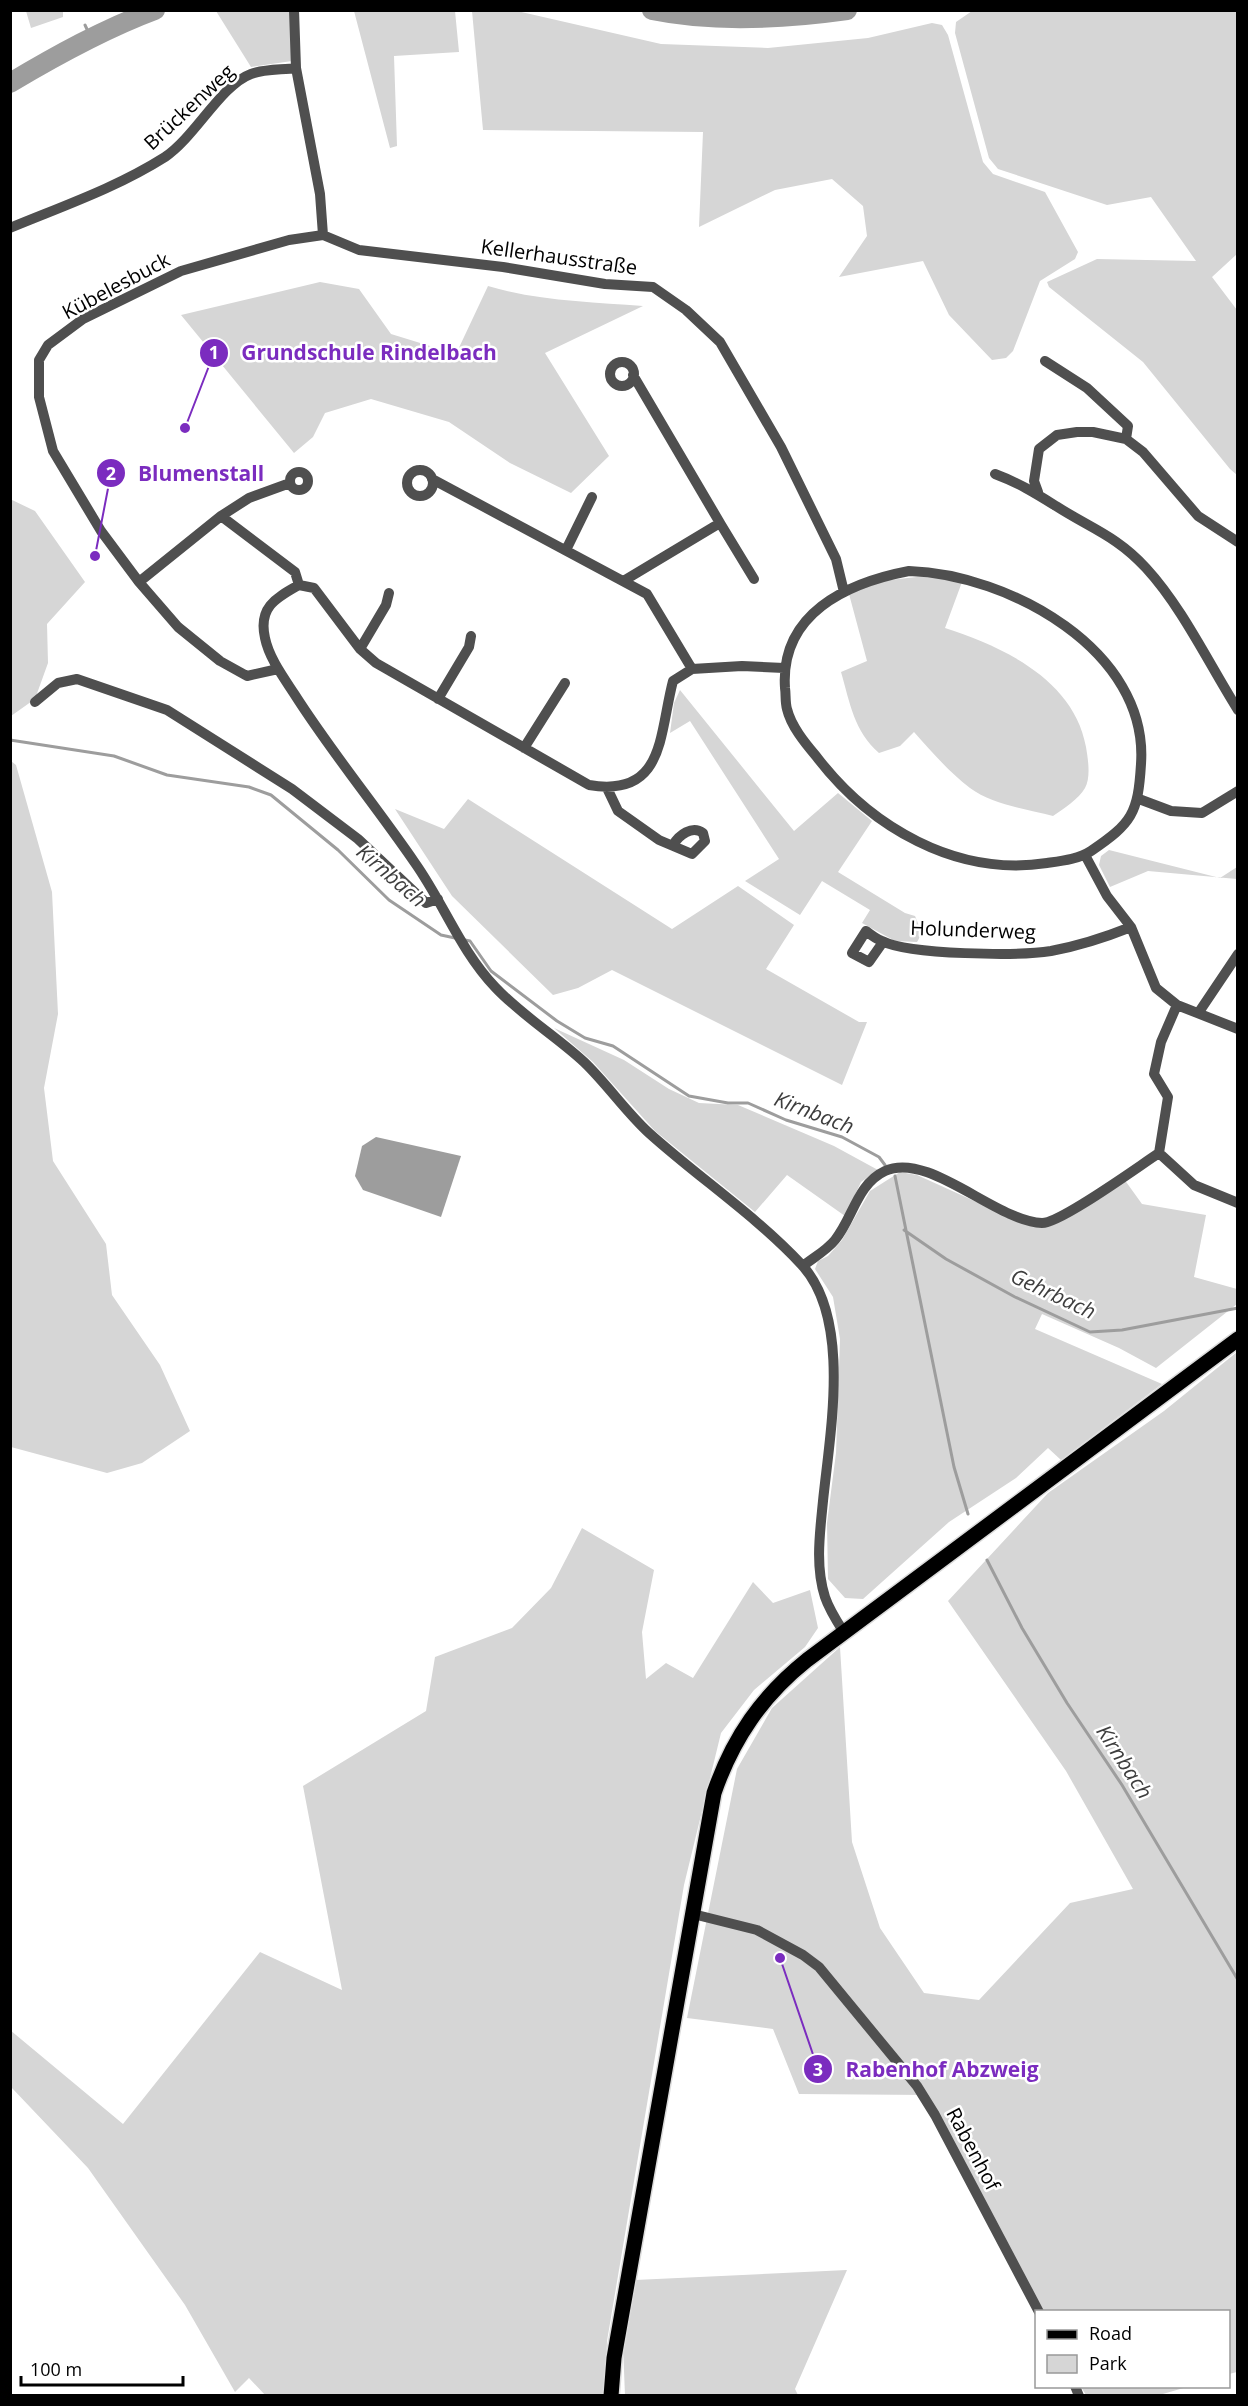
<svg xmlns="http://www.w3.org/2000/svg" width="1248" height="2406" viewBox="0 0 1248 2406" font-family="'Open Sans',sans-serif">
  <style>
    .green { fill: #d6d6d6 }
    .water { fill: #9d9d9d }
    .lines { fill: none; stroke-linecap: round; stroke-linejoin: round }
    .stream { stroke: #9d9d9d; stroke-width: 3 }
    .river { stroke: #9d9d9d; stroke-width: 20 }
    .primary-casing { stroke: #dbdbdb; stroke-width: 18 }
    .street { stroke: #4f4f4f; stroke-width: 10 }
    .primary { stroke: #000; stroke-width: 15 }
    .labels { text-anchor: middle; stroke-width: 5; stroke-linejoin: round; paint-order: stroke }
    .street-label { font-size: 20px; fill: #000; stroke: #fff }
    .water-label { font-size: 21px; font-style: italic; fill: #3e3e3e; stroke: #fff }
    .leader { fill: none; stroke: #7b2cbf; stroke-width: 2 }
    .callout-dot { fill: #7b2cbf; stroke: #fff; stroke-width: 2 }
    .mark-label { font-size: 18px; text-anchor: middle; font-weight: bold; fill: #fff }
    .callout-label { font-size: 21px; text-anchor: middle; font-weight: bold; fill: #7b2cbf; stroke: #fff; stroke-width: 5; stroke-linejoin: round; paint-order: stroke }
  </style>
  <rect width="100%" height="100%" fill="#fff"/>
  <!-- green -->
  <path class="green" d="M26 11H63V17L31 28Z
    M216 11H290L292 61 251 67Z
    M354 11H455L459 52 394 56 397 146 390 148Z
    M472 11H517L661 44 768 48 868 38 932 23 942 25 948 35 983 162 993 174 1045 192 1078 252 1075 259 1040 281 1013 351 1006 358 992 360 949 315 923 261 839 277 867 236 863 206 832 179 775 190 699 227 703 132 483 130Z
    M972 11H1237V254L1212 277 1237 310V475L1230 469 1143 362 1049 287 1047 282 1097 259 1196 261 1151 197 1107 205 998 169 989 158 955 33 956 22Z
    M320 282 359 289 391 334 456 354 488 286C538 301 592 302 643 306L545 353 609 456 571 493 510 463 449 422 371 399 325 413 313 437 294 453 181 315Z
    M10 499 35 511 85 582 47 624 48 663 35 699 11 716Z
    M926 576 962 582 945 628C1004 647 1074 680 1086 747 1088 759 1091 777 1085 788 1079 799 1063 809 1053 816 1027 809 993 805 970 788 949 772 931 751 914 732L900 746 879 753C854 731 850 703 841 672L867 661 849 594 880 581Z
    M680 690 794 831 838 793 872 821 838 872 905 913 915 916C919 925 923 934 917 942L895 941 862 923 870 910 822 881 800 915 745 881 779 859 690 721 670 733 674 703Z
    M11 761 16 765 52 892 58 1014 44 1088 53 1161 106 1244 112 1295 160 1365 190 1431 142 1463 107 1473 11 1447Z
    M468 799 672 929 738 886 794 925 766 969 859 1022H867L842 1085 612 970 578 988 553 995 452 896 395 809 444 829Z
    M1109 850 1220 878 1237 867V879L1148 871 1110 887 1099 865 1101 856Z
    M554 1028 624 1060 669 1089 699 1103 738 1105 834 1146 878 1170 861 1182 845 1216 787 1175 755 1212 655 1131 593 1062Z
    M900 1172 917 1175 1025 1224 1049 1227 1124 1179 1142 1204 1206 1215 1194 1277 1237 1289V1304L1156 1368 1119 1348 1042 1314 1035 1329 1162 1384 1061 1460 1048 1448 1016 1478 949 1522 863 1599 845 1598 828 1579 827 1523 836 1453 840 1339 833 1297 815 1269 818 1261 828 1256 842 1240 870 1191Z
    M1237 1352V2372L1229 2374 1228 2312 1041 2311 927 2095 799 2094 773 2029 687 2018 737 1769 772 1708 840 1647 852 1842 880 1928 924 1993 979 2000 1070 1903 1133 1889 1066 1771 948 1601 1048 1493 1164 1411Z
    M582 1528 654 1570 642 1632 646 1679 666 1663 693 1678 753 1582 773 1603 810 1590 818 1628 805 1647 754 1690 721 1733 684 1885 607 2341 605 2395 266 2396 249 2378 235 2392 185 2305 88 2168 11 2087 10 2030 123 2124 260 1952 342 1990 303 1786 426 1711 435 1657 512 1628 551 1588Z
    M847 2270 795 2389 798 2395 625 2396 623 2345 635 2280Z
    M1081 2387H1187L1156 2396 1086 2395Z"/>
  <!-- water -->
  <path class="water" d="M376 1137 461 1156 441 1217 363 1190 355 1176 362 1146Z"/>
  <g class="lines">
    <!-- stream -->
    <path class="stream" d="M85 25 91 38
      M10 740 114 756 167 775 249 787 271 795 338 850 389 900 441 935 455 938
      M465 940 470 941 491 971 557 1021 585 1038 613 1046 689 1096 728 1103H748L786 1120 842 1137 879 1157 885 1165
      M895 1176 954 1467 968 1514
      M904 1230 946 1259 1015 1297 1090 1332 1122 1330 1238 1308
      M987 1560 1022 1628 1067 1703 1122 1785 1238 1980"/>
    <!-- river -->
    <path class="river" d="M652 10C715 23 783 19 847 10
      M10 83C57 55 104 29 155 10"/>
    <defs>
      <path id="primary" d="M611 2396 614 2358 714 1793C733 1738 762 1696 807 1660L1238 1339"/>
    </defs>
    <!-- primary casing -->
    <use href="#primary" class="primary-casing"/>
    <!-- street -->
    <path class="street" d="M294 10 296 68 320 194 323 235
      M10 228C63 206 116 188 165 157 195 137 221 85 251 74 264 69 282 70 296 68
      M323 235 359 250 503 267 605 284 653 287 686 310 720 342 781 447 836 559 844 592
      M1045 361 1087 388 1128 426 1126 439
      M610 374a12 12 0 1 1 24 0a12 12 0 1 1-24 0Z
      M407 483a13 13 0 1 1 26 0a13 13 0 1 1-26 0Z
      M290 481a9 9 0 1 1 18 0a9 9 0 1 1-18 0Z
      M995 474C1019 483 1035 493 1056 506 1090 528 1117 536 1146 568 1182 607 1209 664 1238 710
      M432 479 647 594 692 669
      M1038 492 1034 481 1039 449 1057 435 1077 432H1093L1126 439 1143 452 1198 516 1238 542
      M221 516 295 572 299 585
      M720 523 754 579
      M566 550 592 497
      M909 571C1008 574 1149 650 1141 764 1138 814 1132 823 1091 851 1079 859 1061 861 1047 863 956 877 870 827 816 756 805 743 791 726 787 709 785 702 786 694 785 688 780 614 846 583 909 571Z
      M625 580 720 523 633 375
      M139 582 221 516 249 498 290 483
      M360 649 386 605 389 593
      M784 668 742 666 692 669 673 681C659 734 665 798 589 785L376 663 360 649 314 588 299 585C276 598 258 607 265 638 269 658 284 678 295 695 332 753 376 806 415 863 444 904 460 950 495 987 521 1015 556 1036 584 1062 607 1084 626 1112 649 1133 699 1178 755 1215 801 1264 852 1318 830 1432 823 1501 820 1532 815 1566 825 1597 829 1609 836 1620 843 1631
      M278 669 247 676 220 661 178 627 139 582 101 531 53 451 39 397V360L48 345 83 319 181 271 289 240 323 235
      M438 699 469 647 471 636
      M35 702 58 683 77 679 167 710 292 789 358 839 426 903 438 899
      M524 748 565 683
      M607 788 618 811 659 840 692 854 705 841 703 833C692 825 679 835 673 845
      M1139 799 1171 811 1202 813 1238 791
      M1085 855 1107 896 1131 927 1156 988 1177 1005 1238 1029
      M883 942 869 962 852 953 866 931C871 935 876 939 882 941 910 955 1019 956 1051 951 1078 946 1106 937 1131 927
      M1177 1005 1161 1042 1154 1074 1168 1097 1159 1153 1194 1185 1238 1203
      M1199 1012 1238 954
      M803 1266C813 1258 827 1250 835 1240 853 1218 857 1184 885 1171 929 1151 995 1221 1042 1223 1061 1223 1139 1166 1159 1153
      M693 1914 757 1930 803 1955 819 1967 917 2086 935 2115 1039 2312
      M1075 2386 1079 2396"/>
    <!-- primary -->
    <use href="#primary" class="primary"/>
  </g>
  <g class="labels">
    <!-- street labels -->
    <g class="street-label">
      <text transform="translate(189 107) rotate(-43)" y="7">Brückenweg</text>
      <text transform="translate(559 257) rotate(8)" y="7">Kellerhausstraße</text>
      <text transform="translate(116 286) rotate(-28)" y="7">Kübelesbuck</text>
      <text transform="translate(973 930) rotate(2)" y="7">Holunderweg</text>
      <text transform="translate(973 2149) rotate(62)" y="7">Rabenhof</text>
    </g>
    <!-- water labels -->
    <g class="water-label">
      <text transform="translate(391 876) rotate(41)" y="7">Kirnbach</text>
      <text transform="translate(814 1113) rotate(21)" y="7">Kirnbach</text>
      <text transform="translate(1053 1294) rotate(25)" y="7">Gehrbach</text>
      <text transform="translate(1124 1762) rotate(57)" y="7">Kirnbach</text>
    </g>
  </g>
  <!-- callouts -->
  <path class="leader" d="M185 428L214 353M95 556L111 473M780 1958L818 2069"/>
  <g class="callout-dot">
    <circle cx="185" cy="428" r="6"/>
    <circle cx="95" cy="556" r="6"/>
    <circle cx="780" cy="1958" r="6"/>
    <circle cx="214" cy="353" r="15"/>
    <circle cx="111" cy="473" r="15"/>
    <circle cx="818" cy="2069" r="15"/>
  </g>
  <g class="mark-label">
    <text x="214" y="359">1</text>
    <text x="111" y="480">2</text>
    <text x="818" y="2076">3</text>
  </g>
  <g class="callout-label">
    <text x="369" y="360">Grundschule Rindelbach</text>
    <text x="201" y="481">Blumenstall</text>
    <text x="942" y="2077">Rabenhof Abzweig</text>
  </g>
  <!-- border -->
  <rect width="1248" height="2406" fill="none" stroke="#000000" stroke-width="24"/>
  <!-- legend -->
  <rect x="1035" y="2310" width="195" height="78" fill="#ffffff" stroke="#999999" stroke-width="1.5"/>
  <rect x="1047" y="2330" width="30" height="9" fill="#000000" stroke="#999999" stroke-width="1.5"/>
  <text x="1089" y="2340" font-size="18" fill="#000000">Road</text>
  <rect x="1047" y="2355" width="30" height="18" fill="#d6d6d6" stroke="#999999" stroke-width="1.5"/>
  <text x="1089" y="2370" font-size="18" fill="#000000">Park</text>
  <!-- scale -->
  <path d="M21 2376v9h162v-9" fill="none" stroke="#000000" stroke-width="3"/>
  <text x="30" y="2376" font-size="18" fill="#000000" stroke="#ffffff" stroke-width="4.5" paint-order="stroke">100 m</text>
</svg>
